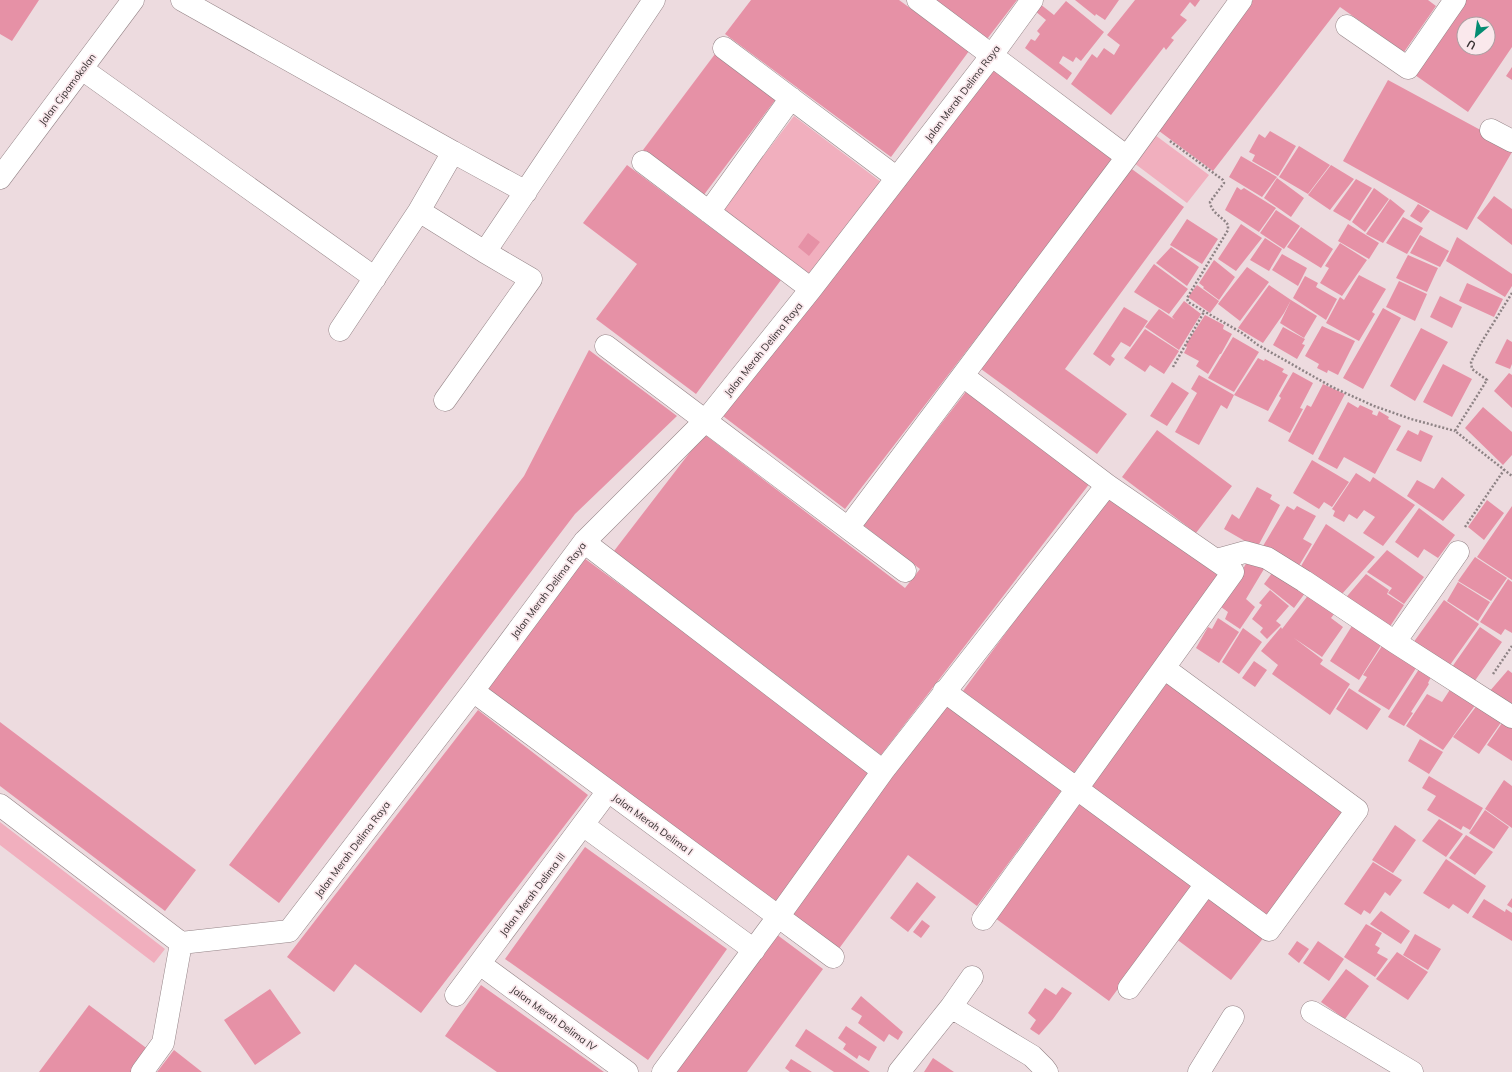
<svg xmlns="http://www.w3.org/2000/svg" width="1512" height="1072" viewBox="0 0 1512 1072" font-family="Mulish,sans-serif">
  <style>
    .green { fill: #f1afbe }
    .building { fill: #e691a6; fill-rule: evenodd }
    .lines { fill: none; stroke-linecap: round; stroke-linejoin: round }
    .minor-casing { stroke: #948487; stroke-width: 23 }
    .path { stroke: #8d8284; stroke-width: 2.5; stroke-dasharray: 2 2; stroke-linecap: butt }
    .minor { stroke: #fff; stroke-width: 22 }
    .labels { text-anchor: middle; stroke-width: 3.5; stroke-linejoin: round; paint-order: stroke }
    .street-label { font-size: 10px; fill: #383233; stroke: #fae8ec }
  </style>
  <rect width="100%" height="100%" fill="#eddbdf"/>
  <!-- green -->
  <path class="green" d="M794 116 881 182 808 277 721 211Z
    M1155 135 1209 175 1187 203 1134 163Z
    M0 822 165 949 154 963 0 845Z"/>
  <!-- building -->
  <path class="building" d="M0 0H39L12 41 0 34Z
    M751 0H899L969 51 891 157 725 34Z
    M936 0H1017L987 39Z
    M1075 0H1119L1105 20 1096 14 1095 16Z
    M1135 0H1200L1195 7 1190 2 1180 15 1187 20 1171 38 1174 40 1166 50 1164 47 1111 115 1071 84 1092 54 1097 58 1104 48 1114 55 1120 45 1107 35Z
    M1253 0H1428L1436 6 1404 52 1340 7 1213 171 1155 128Z
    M1466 0H1512V47L1468 112 1415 75ZM1464 24H1488V48H1464Z
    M1066 1 1104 32 1081 61 1076 57 1073 62 1063 56 1059 63 1072 73 1067 80 1025 48 1031 39 1035 41 1040 34 1037 31 1046 20 1035 11 1040 4 1054 15Z
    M715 54 776 99 703 196 643 150Z
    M992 65 1115 158 845 509 723 416Z
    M1512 67V80L1506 76Z
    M1388 80 1512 147V152L1467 230 1343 161Z
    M1270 131 1296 146 1278 176 1252 161 1255 155 1249 152 1259 134 1265 138Z
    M1299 146 1330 165 1308 194 1279 177Z
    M1241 156 1277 177 1262 197 1229 177Z
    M627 165 781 280 696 394 596 319 637 264 583 223Z
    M1331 165 1354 179 1330 210 1308 195Z
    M1129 167 1184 207 1065 369 1127 414 1097 454 981 369Z
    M1277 178 1304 198 1291 217 1264 198Z
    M1356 179 1372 188 1350 221 1333 211Z
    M1237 187 1241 190 1244 188 1276 208 1259 232 1225 210Z
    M1374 188 1389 199 1365 232 1352 222Z
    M1494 196 1512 209V245L1477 218Z
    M1390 199 1405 211 1383 243 1366 234Z
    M1418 204 1430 211 1421 223 1410 216Z
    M1276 210 1300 226 1284 249 1260 233Z
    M1403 217 1423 228 1407 254 1386 243Z
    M1187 219 1218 239 1202 264 1170 245Z
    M1241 224 1262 238 1236 271 1218 259Z
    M1348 224 1379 243 1369 259 1338 241Z
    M1301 227 1333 249 1321 268 1287 247Z
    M808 233 820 242 809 256 798 247Z
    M1420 235 1449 251 1440 267 1410 253Z
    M1457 237 1512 274V286L1505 297 1446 261Z
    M1265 238 1282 249 1269 271 1250 260Z
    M1340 243 1367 260 1342 296 1320 283 1329 268 1325 266Z
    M1171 247 1199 267 1187 286 1156 263Z
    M1282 254 1307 268 1298 286 1272 270Z
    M1408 255 1438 268 1427 292 1396 278Z
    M1214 260 1235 277 1219 300 1203 288 1204 287 1199 283Z
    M1154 264 1188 289 1169 314 1134 292Z
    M1247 267 1269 282 1240 321 1218 304Z
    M1359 275 1386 289 1372 312 1375 314 1359 341 1326 323 1340 297 1344 300Z
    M1305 276 1318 283 1316 287 1337 299 1326 320 1293 298Z
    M1399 281 1427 294 1415 321 1386 307Z
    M1467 283 1503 299 1494 317 1459 301Z
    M1197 285 1219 301 1210 313 1188 297Z
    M1269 285 1291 300 1284 313 1263 343 1238 328Z
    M1440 296 1462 307 1452 328 1430 317Z
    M1291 300 1317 316 1304 338 1280 323Z
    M1184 301 1201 314 1179 350 1145 327 1159 309 1175 320 1172 317Z
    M1124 307 1148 321 1130 347 1121 342 1111 356 1115 359 1110 366 1093 354Z
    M1383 308 1401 318 1363 389 1343 378Z
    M1205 315 1224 325 1223 329 1232 334 1221 354H1220L1208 374 1196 366 1199 361 1184 353 1187 347 1185 346Z
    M1322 326 1355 341 1338 375 1328 370 1327 373 1317 368 1319 364 1305 356Z
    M1283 327 1305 339 1302 344 1305 345 1297 359 1273 345Z
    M1421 328 1448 342 1415 401 1390 386Z
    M1145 329 1179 351 1164 374 1150 365 1145 372 1124 358Z
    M1233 337 1259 352 1234 392 1208 378Z
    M1507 339 1512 342V364L1510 369 1495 363Z
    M589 350 677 416 575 514 279 903 229 865 524 476Z
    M1258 358 1264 361 1265 359 1284 369 1282 372 1288 375 1268 411 1234 395Z
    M1443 364 1472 379 1452 417 1423 402Z
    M1293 372 1313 383 1300 408 1303 409 1290 433 1268 421 1281 398 1279 396Z
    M1509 373 1512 375V408L1494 391Z
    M1199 375 1234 395 1227 409 1221 405 1199 445 1175 432 1197 393 1191 389Z
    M1172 382 1189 393 1167 426 1150 416Z
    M1323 384 1345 394 1313 455 1288 441 1307 405 1311 407Z
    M968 389 1090 483 881 755 614 551 704 434 905 588 920 569 863 525Z
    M1348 402 1358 408 1360 405 1373 411 1372 414 1377 416 1379 411 1389 417 1388 419 1401 426 1375 474 1344 457 1337 469 1318 459Z
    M1483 407 1512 432V455L1503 465 1465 428Z
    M1157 430 1232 486 1196 533 1122 477Z
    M1408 430 1418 435 1420 430 1433 436 1421 462 1396 450Z
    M1312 460 1349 482 1332 507 1324 502 1319 509 1293 493Z
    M1356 473 1370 482 1373 477 1415 505 1383 546 1363 533 1375 517 1364 510 1357 519 1349 514 1344 522 1333 516 1335 511 1332 509Z
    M1442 477 1465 495 1443 521 1407 496 1417 480 1434 489Z
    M1257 487 1272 495 1270 499 1280 505 1257 548 1224 529 1232 514 1239 519Z
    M1108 494 1220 577 1074 773 963 691Z
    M1487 500 1504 513 1484 540 1468 527Z
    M1287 506 1294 510 1297 506 1316 516 1303 539 1312 544 1297 569 1263 546Z
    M1512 506V580L1477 557Z
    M1419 508 1455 535 1438 558 1424 549 1418 558 1395 542Z
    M1326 524 1375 557 1342 594 1301 566Z
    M1387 550 1424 577 1404 604 1388 593 1392 588 1367 572Z
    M1251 555 1267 564 1246 599 1255 607 1240 629 1225 619 1228 612 1221 607Z
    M1475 557 1507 578 1491 601 1458 581Z
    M584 558 874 772 776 904 486 690Z
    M1277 566 1308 589 1294 608 1264 584Z
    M1366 574 1389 590 1387 594 1404 605 1387 631 1343 601Z
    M1508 579 1512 582V633L1505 629 1501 635 1480 622Z
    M1458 582 1490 602 1478 621 1447 601Z
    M1313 589 1340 606 1331 618 1343 627 1322 657 1294 638 1323 660 1320 664 1350 684 1330 715 1272 674 1278 665 1261 651 1281 627 1282 629Z
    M1270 590 1289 606 1276 621 1281 625 1267 639 1260 632 1263 628 1252 619 1262 605 1259 603Z
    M1444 600 1479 624 1450 665 1413 643Z
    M1218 618 1239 632 1219 663 1196 648 1208 627 1212 629Z
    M1355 621 1385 639 1359 680 1330 661Z
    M1480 627 1502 642 1474 682 1452 667Z
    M1243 628 1262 642 1239 674 1222 662Z
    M1382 646 1420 662 1389 710 1358 691 1367 677 1363 675Z
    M1254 661 1267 670 1255 687 1242 678Z
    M1421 666 1433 673 1428 683 1429 684 1411 712 1413 713 1404 726 1388 717Z
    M1508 670 1512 673V709L1489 692Z
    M1169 680 1346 810 1267 917 1090 787Z
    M1349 688 1381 709 1367 730 1336 709Z
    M1451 688 1476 704 1443 750 1406 726 1427 694 1442 702Z
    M947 700 1064 787 977 906 908 855 838 950 789 913Z
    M1478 704 1502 721 1479 754 1453 737Z
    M478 710 588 795 421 1013 355 964 334 992 287 957Z
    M1504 720 1512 725V761L1487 745Z
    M0 722 196 870 165 911 0 786Z
    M1420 739 1443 752 1429 774 1408 761Z
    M1429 776 1483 808 1470 830 1463 826 1461 830 1427 810 1436 796 1422 788Z
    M1504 780 1512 786V828L1485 809Z
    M1082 801 1195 884 1109 1001 995 918Z
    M1485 810 1509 827 1494 849 1469 833Z
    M1439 819 1463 834 1446 857 1422 841Z
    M1395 825 1416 840 1393 873 1372 860Z
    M1466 835 1493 852 1475 875 1449 858Z
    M585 847 727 949 648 1060 505 959Z
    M1446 859 1486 886 1468 914 1453 904 1449 909 1423 893Z
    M1373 862 1402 880 1390 896 1385 892 1370 914 1364 910 1361 915 1344 904Z
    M917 882 936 897 908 932 890 918Z
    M1207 894 1264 937 1231 980 1175 938Z
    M1512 898V908L1507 905Z
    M1484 899 1505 912 1506 909 1512 913V941L1472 917Z
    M1381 911 1410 931 1401 944 1370 924Z
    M922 920 930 926 921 938 913 932Z
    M1366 924 1382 933 1375 945 1380 948 1377 953 1388 959 1375 977 1344 957Z
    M776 934 823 969 747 1072H674Z
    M1415 934 1441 949 1428 970 1403 955Z
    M1297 941 1309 949 1299 963 1288 954Z
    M1318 941 1344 959 1329 981 1303 963Z
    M1397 952 1428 972 1408 1000 1376 979Z
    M1346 969 1369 986 1345 1019 1321 1002Z
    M481 985 604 1072H497L445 1036Z
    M1062 987 1072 993 1053 1019 1039 1035 1030 1029 1036 1020 1028 1013 1045 988 1056 995Z
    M270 989 301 1033 255 1065 224 1020Z
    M861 996 903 1032 898 1040 889 1034 884 1042 858 1023 862 1016 851 1009Z
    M89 1005 149 1050 133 1072H39Z
    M846 1026 877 1047 869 1061 859 1055 857 1059 843 1049 846 1044 838 1038Z
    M806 1029 870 1072H834L795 1046Z
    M174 1050 202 1072H157Z
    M933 1058 954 1072H924Z
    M791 1059 812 1072H790L785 1068Z"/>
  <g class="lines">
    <defs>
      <path id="minor" d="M182 0 453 152
        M918 0 1127 157
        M1347 26 1408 68 1455 0
        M724 48 897 178
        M82 69 375 278
        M1491 130 1512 141
        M643 162 811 289
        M0 178 133 0
        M526 192 453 152 419 211 485 252 654 0
        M709 212 791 98
        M340 330 419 211
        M606 346 905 571
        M963 376 1107 485 1233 572 983 919
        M445 400 531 279 485 252
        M848 528 1127 157 1241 0
        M584 542 883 771
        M1216 560 1245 552 1267 558 1304 581 1395 642 1512 717
        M1395 642 1458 552
        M473 691 833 957
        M944 691 1269 930 1357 810 1164 668
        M0 805 181 943 289 931 473 691 584 542 706 420 811 289 992 55 1032 0
        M583 825 754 950
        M480 964 627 1072
        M1129 988 1206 884
        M456 995 608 791
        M951 1007 972 977
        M1312 1012 1412 1072
        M142 1072 163 1043 181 943
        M663 1072 778 917 883 771 1107 485
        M899 1072 951 1007 1032 1056 1044 1068 1047 1072
        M1199 1072 1233 1017"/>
    </defs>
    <!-- minor casing -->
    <use href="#minor" class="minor-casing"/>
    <!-- path -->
    <path class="path" d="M1170 141 1223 180 1224 183 1210 202C1211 213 1223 217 1228 225V230L1187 298 1188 302 1242 333 1258 345 1332 387 1374 406 1411 419 1455 431
      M1512 293 1481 343 1471 362 1472 369 1487 380 1455 431 1512 476
      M1173 367 1204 312
      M1465 527 1504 470
      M1493 674 1512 646"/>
    <!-- minor -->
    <use href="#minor" class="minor"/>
  </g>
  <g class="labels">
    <!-- street labels -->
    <g class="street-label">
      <text transform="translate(67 89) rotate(-53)" y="4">Jalan Cipamokolan</text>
      <text transform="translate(962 93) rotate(-53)" y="4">Jalan Merah Delima Raya</text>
      <text transform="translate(763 349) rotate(-51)" y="4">Jalan Merah Delima Raya</text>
      <text transform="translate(548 590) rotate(-53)" y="4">Jalan Merah Delima Raya</text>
      <text transform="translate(653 824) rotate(36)" y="4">Jalan Merah Delima I</text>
      <text transform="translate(352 849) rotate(-53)" y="4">Jalan Merah Delima Raya</text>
      <text transform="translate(532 894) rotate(-53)" y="4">Jalan Merah Delima III</text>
      <text transform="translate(554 1018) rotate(36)" y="4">Jalan Merah Delima IV</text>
    </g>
  </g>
  <!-- north arrow -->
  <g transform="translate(1476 36) rotate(209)"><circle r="19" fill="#fae8ec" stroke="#ac9fa2"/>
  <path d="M0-3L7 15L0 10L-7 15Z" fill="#048c72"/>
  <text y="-6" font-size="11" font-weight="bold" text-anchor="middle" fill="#383233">U</text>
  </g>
</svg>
